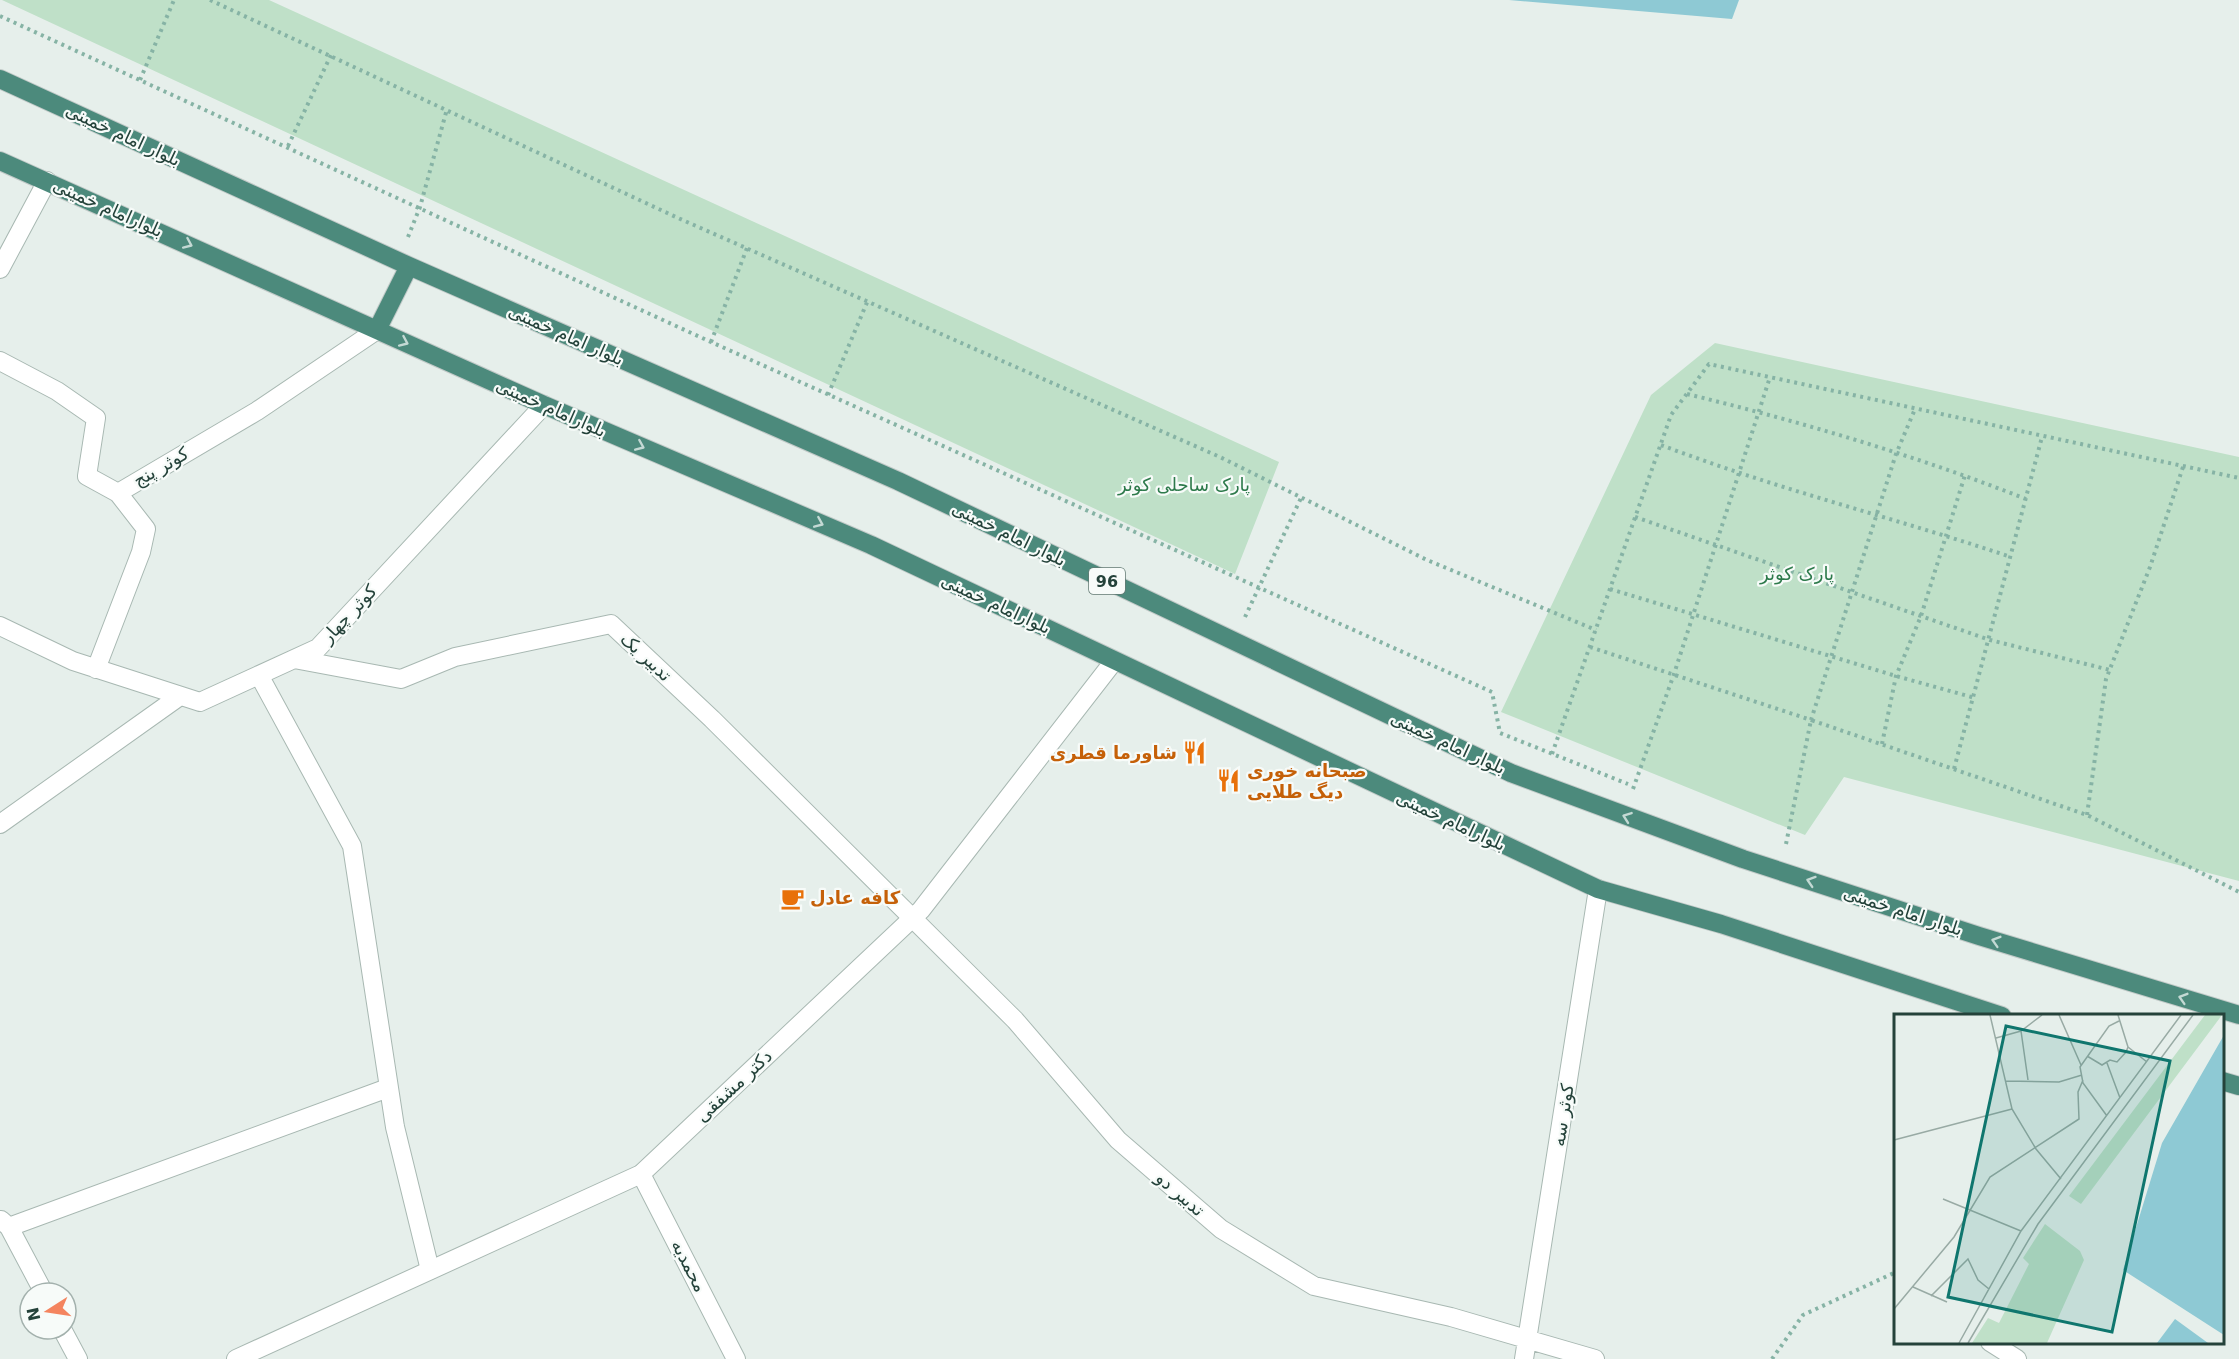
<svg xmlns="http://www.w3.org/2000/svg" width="2239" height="1359" viewBox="0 0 2239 1359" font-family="'DejaVu Sans','Noto Sans Arabic',sans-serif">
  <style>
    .green { fill: #bfe0c8 }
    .water { fill: #8ec9d4 }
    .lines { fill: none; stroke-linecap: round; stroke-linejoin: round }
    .minor-casing { stroke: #a8b8b2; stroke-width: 20 }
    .tertiary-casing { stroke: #a8b8b2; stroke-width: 20 }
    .trunk-casing { stroke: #c2cac8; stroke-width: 20 }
    .path { stroke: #86b3a5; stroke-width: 4; stroke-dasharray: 3 4.5; stroke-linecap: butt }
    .minor { stroke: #fff; stroke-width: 18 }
    .tertiary { stroke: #fff; stroke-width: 18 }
    .trunk { stroke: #4c8a7c; stroke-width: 18 }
    .oneway { stroke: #c4d9d4 }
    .labels { text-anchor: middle; stroke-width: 4.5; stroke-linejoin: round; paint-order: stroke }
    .shield { fill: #f7fbf9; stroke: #637a73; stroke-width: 1.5 }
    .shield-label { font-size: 16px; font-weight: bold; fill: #24423a }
    .street-label { font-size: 18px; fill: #24423a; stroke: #f7fbf9 }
    .park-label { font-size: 18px; fill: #2d7a4b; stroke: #f7fbf9 }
    .food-label { font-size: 18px; font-weight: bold; fill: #c56008; stroke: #f7fbf9; text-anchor: start }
    .inset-road { fill: none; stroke: #98aaa4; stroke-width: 1.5 }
    .view { fill: #0f766e; fill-opacity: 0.15; stroke: #0f766e; stroke-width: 3 }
    .inset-edge { fill: none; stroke: #24423a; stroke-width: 3 }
  </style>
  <rect width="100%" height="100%" fill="#e6efeb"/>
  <!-- green -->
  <path class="green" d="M2 0H269L1279 462 1235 574Z
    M1715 343 2239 457V881L1844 777 1805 835 1501 712 1651 395Z"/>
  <!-- water -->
  <path class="water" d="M1509 0H1739L1732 19Z"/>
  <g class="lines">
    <defs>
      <path id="minor" d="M0 269 47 181
        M0 361 57 391 96 418 87 476 118 493 146 529 141 552 96 669
        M118 493 257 411 377 330
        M0 626 73 661 200 702 318 648 544 405
        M294 659 401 679 455 657 611 624 712 719 1015 1020 1118 1140 1221 1229 1314 1286 1451 1317 1595 1359
        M259 675 352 846 395 1127 430 1270
        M0 824 180 696
        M641 1174 736 1359
        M1 1220 9 1227 44 1293
        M9 1227 388 1088
        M62 1329 78 1359
        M1990 1342 2017 1359
        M1524 1359 1598 889"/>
      <path id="tertiary" d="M236 1359 641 1174 921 910 1114 661"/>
      <path id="trunk" d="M0 79 409 266 898 481 1511 773 1743 859 1979 936 2239 1015
        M0 161 544 405 871 545 1598 889 1721 924 2002 1016
        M377 330 409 266
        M2222 1081 2239 1086"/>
    </defs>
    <!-- minor casing -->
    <use href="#minor" class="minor-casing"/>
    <!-- tertiary casing -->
    <use href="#tertiary" class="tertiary-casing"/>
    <!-- trunk casing -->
    <use href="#trunk" class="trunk-casing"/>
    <!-- path -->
    <path class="path" d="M210 0 678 218 1220 457 1427 560 1596 630
      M0 16 711 342 1492 692 1500 733 1628 784
      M140 80 174 0
      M288 146 331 55
      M408 237 420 207 447 109
      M711 342 747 248
      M1687 394C1802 422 1917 456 2026 499
      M828 395 868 300
      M1661 445C1776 489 1895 518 2011 557
      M1635 517 1990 640 2110 670
      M1610 589 1896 676 1975 698
      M1245 617 1301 498
      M1590 647 1811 720 1896 454 1915 409
      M1882 744 1896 676 1921 616 1965 475
      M1552 754 1671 415 1709 364 2239 478
      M1954 769 2042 437
      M1633 789 1674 674 1770 377
      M2087 815 2106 679 2150 567 2183 467
      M1786 844 1811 720 2087 815 2239 892
      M1772 1359 1803 1315 1896 1272"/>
    <!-- minor -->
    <use href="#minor" class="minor"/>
    <!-- tertiary -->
    <use href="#tertiary" class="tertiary"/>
    <!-- trunk -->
    <use href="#trunk" class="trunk"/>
  </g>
  <!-- one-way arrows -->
  <defs><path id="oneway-chevron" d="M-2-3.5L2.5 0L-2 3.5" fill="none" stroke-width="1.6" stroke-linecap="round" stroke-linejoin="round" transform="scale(1.5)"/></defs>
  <g class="oneway">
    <use href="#oneway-chevron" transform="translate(188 244) rotate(24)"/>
    <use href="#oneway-chevron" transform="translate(404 342) rotate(24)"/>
    <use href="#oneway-chevron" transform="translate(640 446) rotate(23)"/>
    <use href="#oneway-chevron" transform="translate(819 523) rotate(23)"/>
    <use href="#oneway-chevron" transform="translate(1627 817) rotate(-160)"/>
    <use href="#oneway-chevron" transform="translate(1811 881) rotate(-162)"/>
    <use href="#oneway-chevron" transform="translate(1996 941) rotate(-163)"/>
    <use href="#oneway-chevron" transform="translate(2183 998) rotate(-163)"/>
  </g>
  <!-- icons -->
  <defs>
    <symbol id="restaurant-bare" viewBox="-9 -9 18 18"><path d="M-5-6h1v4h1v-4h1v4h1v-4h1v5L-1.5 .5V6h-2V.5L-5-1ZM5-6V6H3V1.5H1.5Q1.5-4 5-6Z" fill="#e8710a" stroke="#f7fbf9" stroke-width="2.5" paint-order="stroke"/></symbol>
    <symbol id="cafe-bare" viewBox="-9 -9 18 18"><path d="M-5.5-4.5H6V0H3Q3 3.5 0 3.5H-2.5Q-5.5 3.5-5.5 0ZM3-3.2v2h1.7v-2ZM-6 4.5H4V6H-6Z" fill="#e8710a" stroke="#f7fbf9" stroke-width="2.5" paint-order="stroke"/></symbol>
  </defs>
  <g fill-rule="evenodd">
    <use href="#restaurant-bare" x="1178" y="736" width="33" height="33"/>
    <use href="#restaurant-bare" x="1212" y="764" width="33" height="33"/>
    <use href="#cafe-bare" x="776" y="882" width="33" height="33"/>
  </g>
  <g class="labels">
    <!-- shield labels -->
    <rect class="shield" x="1089" y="568" width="36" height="26" rx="4.5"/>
    <g class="shield-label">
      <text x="1107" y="587">96</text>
    </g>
    <!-- street labels -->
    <g class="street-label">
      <text transform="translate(123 135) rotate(25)" y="6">بلوار امام خمینی</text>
      <text transform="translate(108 208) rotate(24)" y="6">بلوارامام خمینی</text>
      <text transform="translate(566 335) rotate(24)" y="6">بلوار امام خمینی</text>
      <text transform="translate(551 408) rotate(24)" y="6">بلوارامام خمینی</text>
      <text transform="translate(161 467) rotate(-30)" y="6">کوثر پنج</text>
      <text transform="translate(1009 534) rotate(26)" y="6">بلوار امام خمینی</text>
      <text transform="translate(996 604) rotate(25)" y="6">بلوارامام خمینی</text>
      <text transform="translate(349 614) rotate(-47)" y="6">کوثر چهار</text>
      <text transform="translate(646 657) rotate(43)" y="6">تدبیر یک</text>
      <text transform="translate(1448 743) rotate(25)" y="6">بلوار امام خمینی</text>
      <text transform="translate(1451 821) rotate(25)" y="6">بلوارامام خمینی</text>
      <text transform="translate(1903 911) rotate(18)" y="6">بلوار امام خمینی</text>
      <text transform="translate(734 1086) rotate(-43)" y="6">دکتر مشفقی</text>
      <text transform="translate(1563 1115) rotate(-81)" y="6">کوثر سه</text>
      <text transform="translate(1180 1194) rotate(41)" y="6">تدبیر دو</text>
      <text transform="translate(689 1266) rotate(63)" y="6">محمدیه</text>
    </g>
    <!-- park labels -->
    <g class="park-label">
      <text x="1184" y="491">پارک ساحلی کوثر</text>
      <text x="1797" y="580">پارک کوثر</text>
    </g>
    <!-- food labels -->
    <g class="food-label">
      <text x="1177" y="759" text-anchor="end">شاورما قطری</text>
      <text x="1247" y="777">صبحانه خوری<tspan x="1247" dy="21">دیگ طلایی</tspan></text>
      <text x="810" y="904">کافه عادل</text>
    </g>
  </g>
  <!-- overview -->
  <g transform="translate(1894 1014)">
    <rect width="330" height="330" fill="#e6efeb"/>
    <path d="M311 1H328L187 190 175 182ZM151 210 186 237 190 246 153 329H78L94 304 105 309 135 250 129 244Z" fill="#bfe0c8"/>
    <path d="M330 21V321L229 256 268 129ZM281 305 314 329H263Z" fill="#8ec9d4"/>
    <path class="inset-road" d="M96 1 118 95 142 135 167 165M165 1 187 51M127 17 134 66M102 24 127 17 148 1M234 33 253 48M193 42 208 51 216 46 223 48 232 38 234 33 224 1M213 49 226 84M111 67 165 68 188 61M213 102 189 69 186 53 215 12 225 7M0 126 118 95M49 185 127 217M19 273 53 288M37 282 74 245 84 266 95 275M0 295 60 223 96 163 185 105 184 78 189 66M65 329 127 217 287 1M74 329 144 210 299 1"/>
    <path class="view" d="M112 12 276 47 218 318 54 283Z"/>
    <rect width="330" height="330" class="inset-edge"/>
  </g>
  <!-- north arrow -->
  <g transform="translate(48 1311) rotate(258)"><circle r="28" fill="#f7fbf9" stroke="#a3b1ad" stroke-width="1.5"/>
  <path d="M0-4.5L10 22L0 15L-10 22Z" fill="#f4845f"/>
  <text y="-9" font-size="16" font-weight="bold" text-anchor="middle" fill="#24423a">N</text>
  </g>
</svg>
